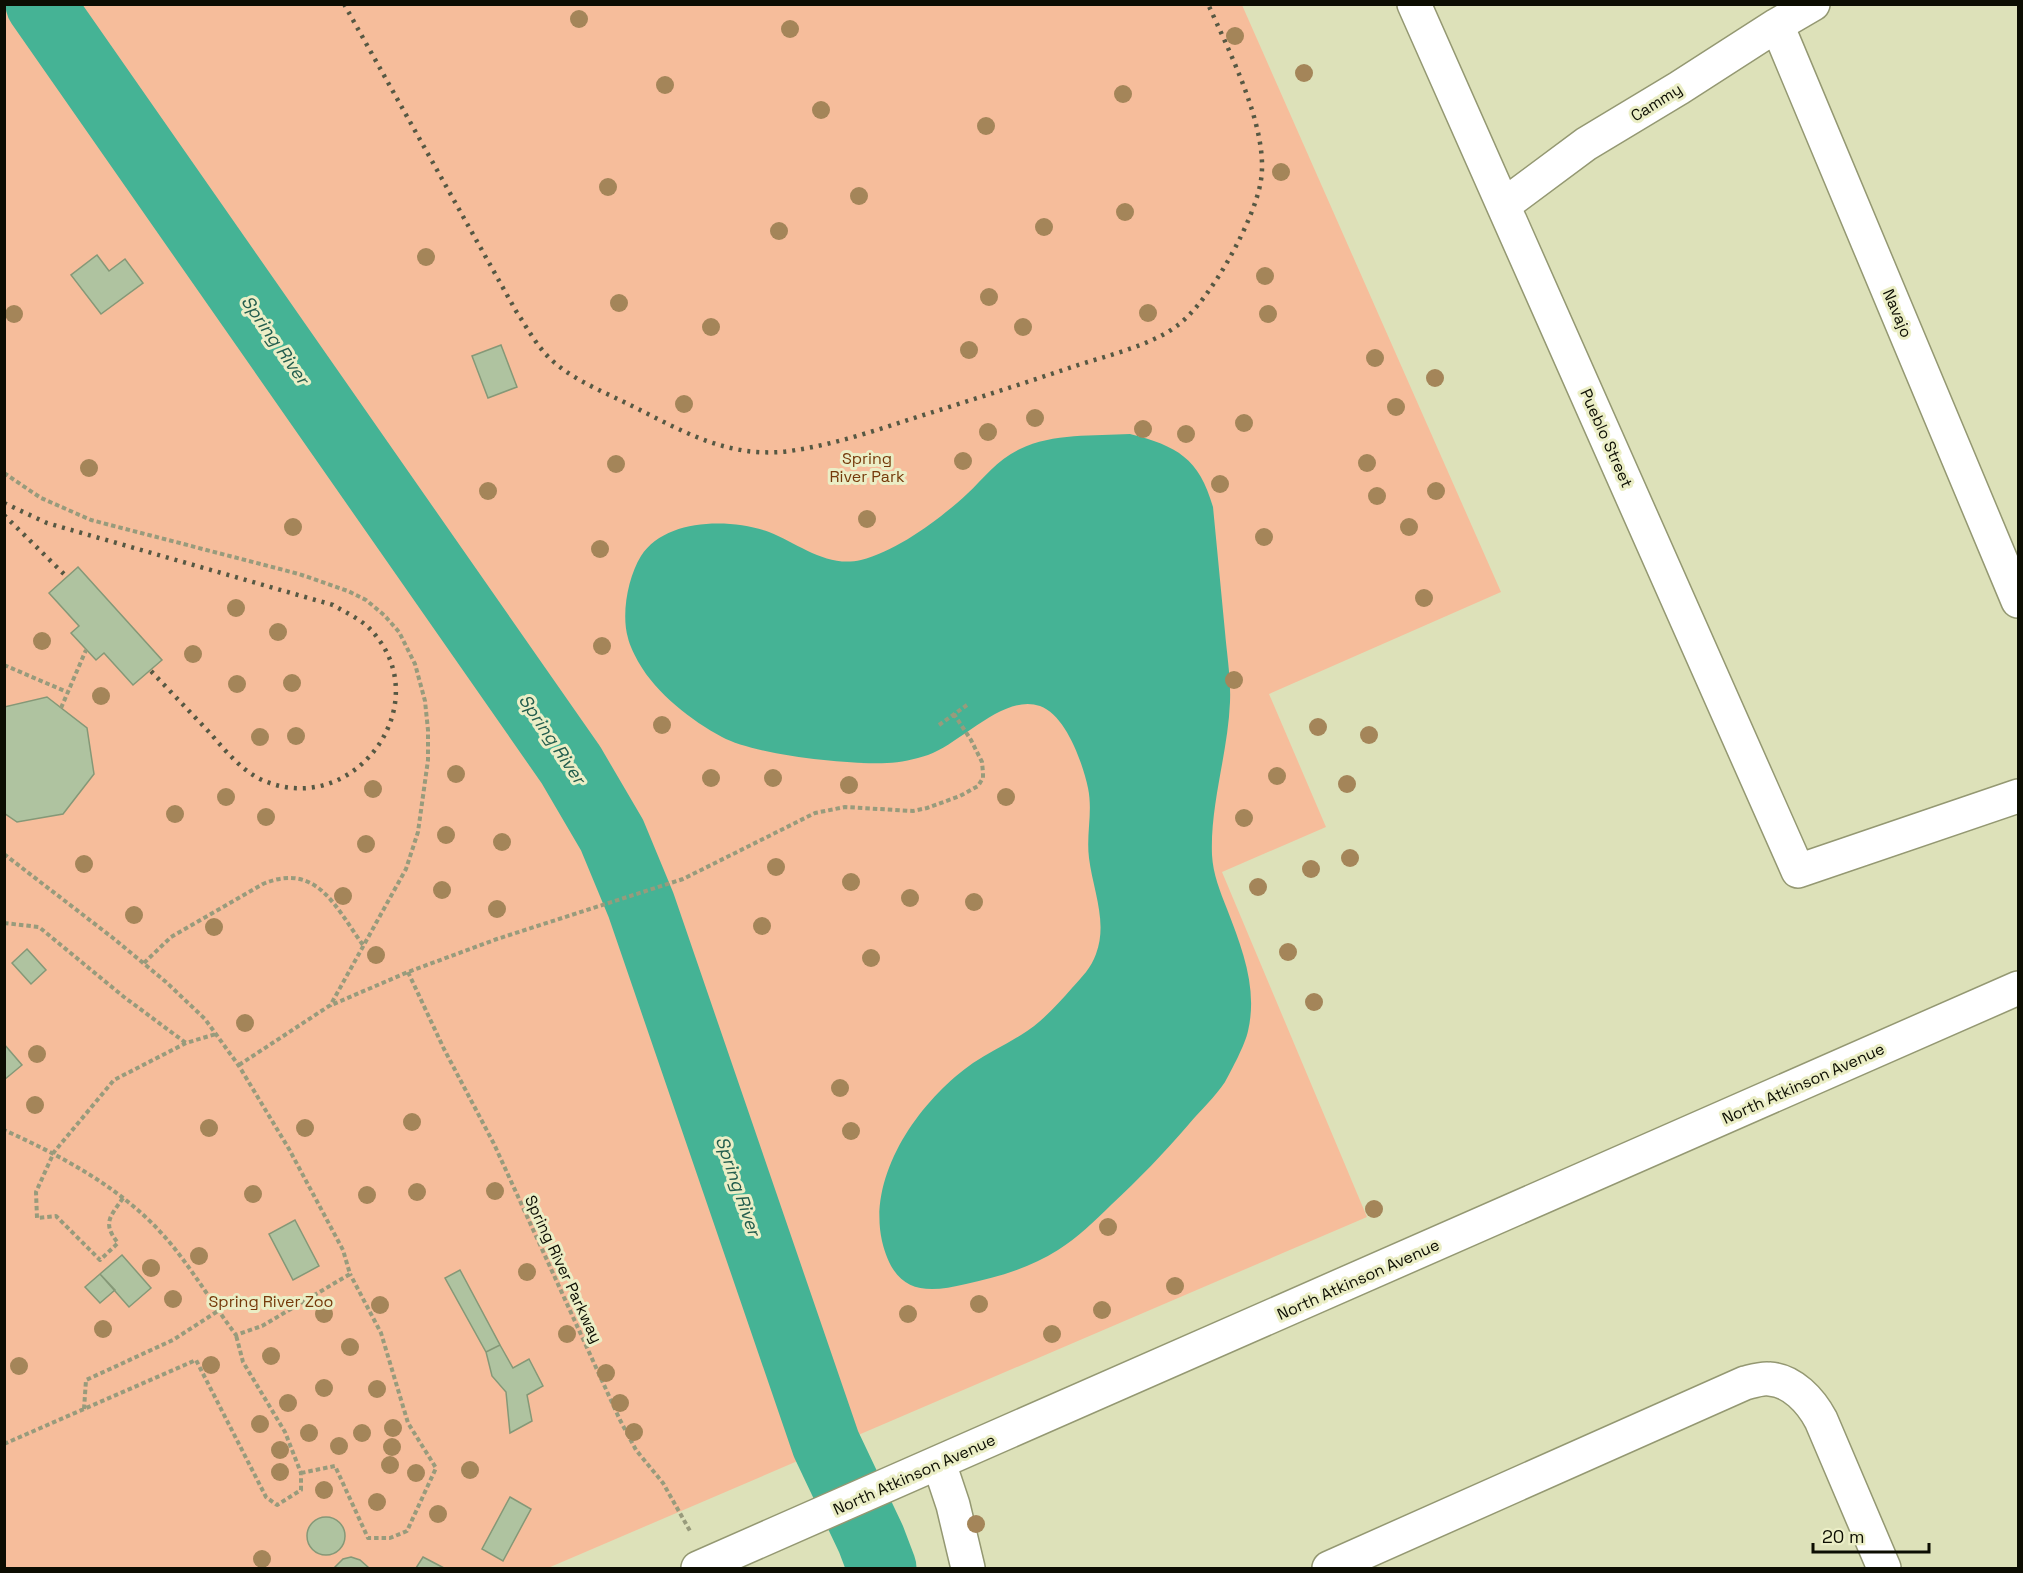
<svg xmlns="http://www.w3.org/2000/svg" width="2023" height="1573" viewBox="0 0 2023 1573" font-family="'Space Grotesk',sans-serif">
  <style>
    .green { fill: #f6bd9b }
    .water { fill: #45b395 }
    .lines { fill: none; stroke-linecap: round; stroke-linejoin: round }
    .river { stroke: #45b395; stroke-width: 69 }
    .building { fill: #afc3a0; stroke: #859877; stroke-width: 1.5 }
    .minor-casing { stroke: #949872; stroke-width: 36 }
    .major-casing { stroke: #949872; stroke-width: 36 }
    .path { stroke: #989b7c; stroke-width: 4; stroke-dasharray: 4.5 3; stroke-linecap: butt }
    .minor { stroke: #fff; stroke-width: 33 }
    .major { stroke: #fff; stroke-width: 33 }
    .rail { stroke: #565843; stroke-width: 4.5; stroke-dasharray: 3 6; stroke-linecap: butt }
    .tree { fill: #a48559 }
    .labels { text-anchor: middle; stroke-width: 6; stroke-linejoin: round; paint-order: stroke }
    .street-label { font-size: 16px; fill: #0c0d02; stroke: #ebeec6 }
    .park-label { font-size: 16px; fill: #75390a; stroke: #ebeec6 }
    .water-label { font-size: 18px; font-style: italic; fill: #225d4d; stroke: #ebeec6 }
  </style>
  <rect width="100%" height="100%" fill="#dde1b9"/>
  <!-- green -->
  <path class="green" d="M5 5H1242L1501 592 1269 694 1326 827 1222 872 1367 1217 548 1568H5Z"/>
  <!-- water -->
  <path class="water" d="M1130 434C1177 446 1199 458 1213 507 1217 548 1221 590 1225 632 1227 655 1231 679 1230 702 1228 753 1210 804 1212 855 1213 874 1220 891 1227 909 1242 948 1258 988 1248 1031 1245 1045 1232 1069 1225 1082 1215 1097 1200 1111 1189 1124 1164 1153 1139 1179 1111 1205 1095 1221 1077 1238 1058 1250 1030 1268 998 1277 966 1284 921 1295 894 1291 882 1241 867 1174 920 1100 973 1063 988 1053 1005 1045 1021 1035 1041 1023 1057 1005 1072 988 1082 977 1091 968 1096 954 1108 922 1093 890 1089 858 1086 834 1093 812 1088 788 1083 764 1066 715 1040 706 1004 693 960 744 928 755 915 759 900 763 887 763 848 765 755 755 722 737 692 721 656 693 639 663 636 658 629 644 628 638 621 614 628 577 641 556 665 518 731 518 769 532 799 544 827 568 861 560 897 551 940 519 967 494 984 478 998 459 1020 449 1053 433 1094 436 1130 434Z"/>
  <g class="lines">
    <!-- river -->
    <path class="river" d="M40 4 571 765 612 835 641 905 826 1444 871 1539 882 1568"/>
  </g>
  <!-- building -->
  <path class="building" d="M97 255 109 271 125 259 143 283 101 314 71 275Z
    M501 345 517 387 488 398 472 356Z
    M78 567 162 660 133 685 104 653 96 660 71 633 79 626 49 593Z
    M47 697 87 728 94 774 63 814 17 822 4 813V707Z
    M27 949 46 970 31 984 12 963Z
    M4 1044 22 1065 4 1080Z
    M295 1220 319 1266 293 1280 269 1234Z
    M122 1255 151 1288 129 1307 100 1274Z
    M460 1270 500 1345 486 1352 445 1278Z
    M100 1274 115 1290 100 1303 85 1287Z
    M500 1345 513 1368 529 1359 543 1386 527 1395 532 1421 510 1433 506 1392 492 1376 486 1352Z
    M510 1497 531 1509 503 1561 482 1549Z
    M307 1536a19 19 0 1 1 38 0a19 19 0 1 1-38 0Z
    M351 1557 360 1560 369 1568H334L343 1559Z
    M423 1557 444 1568H416Z"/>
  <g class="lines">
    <defs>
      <path id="minor" d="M1414 4 1798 871 2018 796
        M1777 25 2018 601
        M1504 205 1586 144 1679 88 1777 25 1813 4
        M939 1463 953 1505 968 1568
        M1329 1568 1745 1383C1753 1381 1762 1378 1769 1379 1792 1380 1811 1401 1821 1420L1884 1568"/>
      <path id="major" d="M698 1568 2018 988"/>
    </defs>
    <!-- minor casing -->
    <use href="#minor" class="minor-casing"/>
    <!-- major casing -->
    <use href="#major" class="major-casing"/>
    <!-- path -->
    <path class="path" d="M4 473 41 498 91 520 299 574 348 591 366 600 384 615 399 632 415 664 425 701 428 730V760L418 832 406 869 330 1006
      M4 665 67 692
      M61 708 86 650
      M939 725 967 705
      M4 854 113 938 166 982 205 1019 239 1066 289 1149 343 1250 350 1274 262 1326 236 1335C215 1307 197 1277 175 1249 131 1193 68 1159 4 1130
      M4 923 39 927 124 997 186 1043
      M144 963 171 937 263 884C317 861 336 908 363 945
      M408 972 444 1049 494 1144 620 1420 636 1450 663 1483 690 1531
      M239 1065 329 1006 408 972 497 939 683 879 815 813 845 807 913 811 927 808 960 796 978 786 983 778V773L982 762 971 740 954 714
      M123 1198C110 1217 102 1223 118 1243L100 1260 56 1216 37 1218 36 1192 54 1152 114 1080 186 1043 216 1034
      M84 1409 86 1380 173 1340 218 1311
      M4 1444 196 1360 266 1497 277 1505 301 1490V1473L285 1432 243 1362 236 1335
      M301 1473 335 1466 368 1538H390L407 1531 436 1468 408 1423 381 1333 350 1274"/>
    <!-- minor -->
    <use href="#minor" class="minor"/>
    <!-- major -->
    <use href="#major" class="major"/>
    <!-- rail -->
    <path class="rail" d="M344 4 516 311C528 329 538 349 555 363 576 381 602 391 626 403 665 422 703 445 747 451 762 453 780 453 796 450 835 444 874 431 911 419 965 402 1019 385 1072 367 1105 356 1151 346 1178 325 1210 301 1255 220 1261 180 1269 129 1229 51 1208 4
      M4 503 47 523 333 605C345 612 358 618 368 627 443 701 353 823 260 779 240 769 224 749 210 733 190 712 170 691 150 670
      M4 515 67 577"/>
  </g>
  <!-- trees -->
  <g class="tree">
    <circle cx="579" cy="19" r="9"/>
    <circle cx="790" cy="29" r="9"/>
    <circle cx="1235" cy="36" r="9"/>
    <circle cx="1304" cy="73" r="9"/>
    <circle cx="665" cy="85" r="9"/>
    <circle cx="1123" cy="94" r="9"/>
    <circle cx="821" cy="110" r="9"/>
    <circle cx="986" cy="126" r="9"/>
    <circle cx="1281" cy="172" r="9"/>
    <circle cx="608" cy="187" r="9"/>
    <circle cx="859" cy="196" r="9"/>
    <circle cx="1125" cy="212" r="9"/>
    <circle cx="1044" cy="227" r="9"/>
    <circle cx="779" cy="231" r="9"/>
    <circle cx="426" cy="257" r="9"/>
    <circle cx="1265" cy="276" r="9"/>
    <circle cx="989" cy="297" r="9"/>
    <circle cx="619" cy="303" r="9"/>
    <circle cx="1148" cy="313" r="9"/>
    <circle cx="14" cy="314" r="9"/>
    <circle cx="1268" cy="314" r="9"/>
    <circle cx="711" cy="327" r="9"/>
    <circle cx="1023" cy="327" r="9"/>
    <circle cx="969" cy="350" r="9"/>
    <circle cx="1375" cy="358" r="9"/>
    <circle cx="1435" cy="378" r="9"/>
    <circle cx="684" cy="404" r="9"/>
    <circle cx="1396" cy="407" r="9"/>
    <circle cx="1035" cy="418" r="9"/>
    <circle cx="1244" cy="423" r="9"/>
    <circle cx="1143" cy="429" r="9"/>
    <circle cx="988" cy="432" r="9"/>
    <circle cx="1186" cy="434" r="9"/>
    <circle cx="963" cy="461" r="9"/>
    <circle cx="1367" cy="463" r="9"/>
    <circle cx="616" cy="464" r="9"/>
    <circle cx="89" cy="468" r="9"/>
    <circle cx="1220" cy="484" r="9"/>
    <circle cx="488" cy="491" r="9"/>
    <circle cx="1436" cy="491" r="9"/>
    <circle cx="1377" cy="496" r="9"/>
    <circle cx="867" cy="519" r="9"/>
    <circle cx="293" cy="527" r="9"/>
    <circle cx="1409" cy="527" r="9"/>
    <circle cx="1264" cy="537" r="9"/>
    <circle cx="600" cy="549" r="9"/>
    <circle cx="1424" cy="598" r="9"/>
    <circle cx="236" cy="608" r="9"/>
    <circle cx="278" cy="632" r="9"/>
    <circle cx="42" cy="641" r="9"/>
    <circle cx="602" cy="646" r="9"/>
    <circle cx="193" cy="654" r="9"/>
    <circle cx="1234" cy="680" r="9"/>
    <circle cx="292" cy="683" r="9"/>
    <circle cx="237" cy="684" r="9"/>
    <circle cx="101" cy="696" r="9"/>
    <circle cx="662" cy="725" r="9"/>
    <circle cx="1318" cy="727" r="9"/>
    <circle cx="1369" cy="735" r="9"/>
    <circle cx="296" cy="736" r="9"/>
    <circle cx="260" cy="737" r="9"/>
    <circle cx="456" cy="774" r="9"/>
    <circle cx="1277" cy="776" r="9"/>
    <circle cx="711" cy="778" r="9"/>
    <circle cx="773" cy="778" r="9"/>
    <circle cx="1347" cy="784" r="9"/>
    <circle cx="849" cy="785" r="9"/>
    <circle cx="373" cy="789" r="9"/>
    <circle cx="226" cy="797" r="9"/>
    <circle cx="1006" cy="797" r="9"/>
    <circle cx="175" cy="814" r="9"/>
    <circle cx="266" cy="817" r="9"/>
    <circle cx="1244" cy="818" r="9"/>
    <circle cx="446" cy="835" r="9"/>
    <circle cx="502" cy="842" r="9"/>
    <circle cx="366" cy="844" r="9"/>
    <circle cx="1350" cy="858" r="9"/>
    <circle cx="84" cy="864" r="9"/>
    <circle cx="776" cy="867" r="9"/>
    <circle cx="1311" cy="869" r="9"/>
    <circle cx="851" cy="882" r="9"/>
    <circle cx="1258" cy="887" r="9"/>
    <circle cx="442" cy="890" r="9"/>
    <circle cx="343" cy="896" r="9"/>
    <circle cx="910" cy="898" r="9"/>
    <circle cx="974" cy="902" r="9"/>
    <circle cx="497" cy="909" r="9"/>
    <circle cx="134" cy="915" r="9"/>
    <circle cx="762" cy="926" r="9"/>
    <circle cx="214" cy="927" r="9"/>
    <circle cx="1288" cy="952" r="9"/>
    <circle cx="376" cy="955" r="9"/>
    <circle cx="871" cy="958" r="9"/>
    <circle cx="1314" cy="1002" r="9"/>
    <circle cx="245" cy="1023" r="9"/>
    <circle cx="37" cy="1054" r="9"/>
    <circle cx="840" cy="1088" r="9"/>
    <circle cx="35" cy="1105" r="9"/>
    <circle cx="412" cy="1122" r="9"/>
    <circle cx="209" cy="1128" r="9"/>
    <circle cx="305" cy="1128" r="9"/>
    <circle cx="851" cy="1131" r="9"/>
    <circle cx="495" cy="1191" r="9"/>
    <circle cx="417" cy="1192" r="9"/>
    <circle cx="253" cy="1194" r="9"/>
    <circle cx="367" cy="1195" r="9"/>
    <circle cx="1374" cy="1209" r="9"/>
    <circle cx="1108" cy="1227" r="9"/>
    <circle cx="199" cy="1256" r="9"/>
    <circle cx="151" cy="1268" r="9"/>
    <circle cx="527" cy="1272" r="9"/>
    <circle cx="1175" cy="1286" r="9"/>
    <circle cx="173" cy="1299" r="9"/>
    <circle cx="979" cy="1304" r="9"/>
    <circle cx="380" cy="1305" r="9"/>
    <circle cx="1102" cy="1310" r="9"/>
    <circle cx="324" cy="1314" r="9"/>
    <circle cx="908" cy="1314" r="9"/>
    <circle cx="103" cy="1329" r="9"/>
    <circle cx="567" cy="1334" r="9"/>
    <circle cx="1052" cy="1334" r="9"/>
    <circle cx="350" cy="1347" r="9"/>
    <circle cx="271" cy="1356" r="9"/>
    <circle cx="211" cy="1365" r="9"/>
    <circle cx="19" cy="1366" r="9"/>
    <circle cx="606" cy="1373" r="9"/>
    <circle cx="324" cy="1388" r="9"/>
    <circle cx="377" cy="1389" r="9"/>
    <circle cx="288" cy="1403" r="9"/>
    <circle cx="620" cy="1403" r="9"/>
    <circle cx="260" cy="1424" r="9"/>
    <circle cx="393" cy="1428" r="9"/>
    <circle cx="634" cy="1432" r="9"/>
    <circle cx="309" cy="1433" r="9"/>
    <circle cx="362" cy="1433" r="9"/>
    <circle cx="339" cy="1446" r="9"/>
    <circle cx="392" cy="1447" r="9"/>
    <circle cx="280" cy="1450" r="9"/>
    <circle cx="390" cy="1465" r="9"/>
    <circle cx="470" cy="1470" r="9"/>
    <circle cx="280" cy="1472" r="9"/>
    <circle cx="416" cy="1473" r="9"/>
    <circle cx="324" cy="1490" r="9"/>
    <circle cx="377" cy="1502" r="9"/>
    <circle cx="438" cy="1514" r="9"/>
    <circle cx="976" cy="1524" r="9"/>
    <circle cx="262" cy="1559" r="9"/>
  </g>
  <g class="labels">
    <!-- street labels -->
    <g class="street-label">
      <text transform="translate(1656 102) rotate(-32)" y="6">Cammy</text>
      <text transform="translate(1898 313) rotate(67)" y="6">Navajo</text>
      <text transform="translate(1607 438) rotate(66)" y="6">Pueblo Street</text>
      <text transform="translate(1803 1083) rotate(-24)" y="6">North Atkinson Avenue</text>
      <text transform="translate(564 1269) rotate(65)" y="6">Spring River Parkway</text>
      <text transform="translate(1358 1279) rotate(-24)" y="6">North Atkinson Avenue</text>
      <text transform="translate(914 1474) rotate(-24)" y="6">North Atkinson Avenue</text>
    </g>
    <!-- park labels -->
    <g class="park-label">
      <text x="867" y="464">Spring<tspan x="867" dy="18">River Park</tspan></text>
      <text x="271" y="1307">Spring River Zoo</text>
    </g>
    <!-- water labels -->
    <g class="water-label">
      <text transform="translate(275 340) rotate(55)" y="6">Spring River</text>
      <text transform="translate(552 739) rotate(56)" y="6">Spring River</text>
      <text transform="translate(738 1186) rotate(71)" y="6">Spring River</text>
    </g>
  </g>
  <!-- border -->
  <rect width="2023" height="1573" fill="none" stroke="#0c0d02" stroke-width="12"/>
  <!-- scale -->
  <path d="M1813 1543v9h116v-9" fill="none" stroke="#0c0d02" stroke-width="3"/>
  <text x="1822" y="1543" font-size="18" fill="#0c0d02" stroke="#ebeec6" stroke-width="4.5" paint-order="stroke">20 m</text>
</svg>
